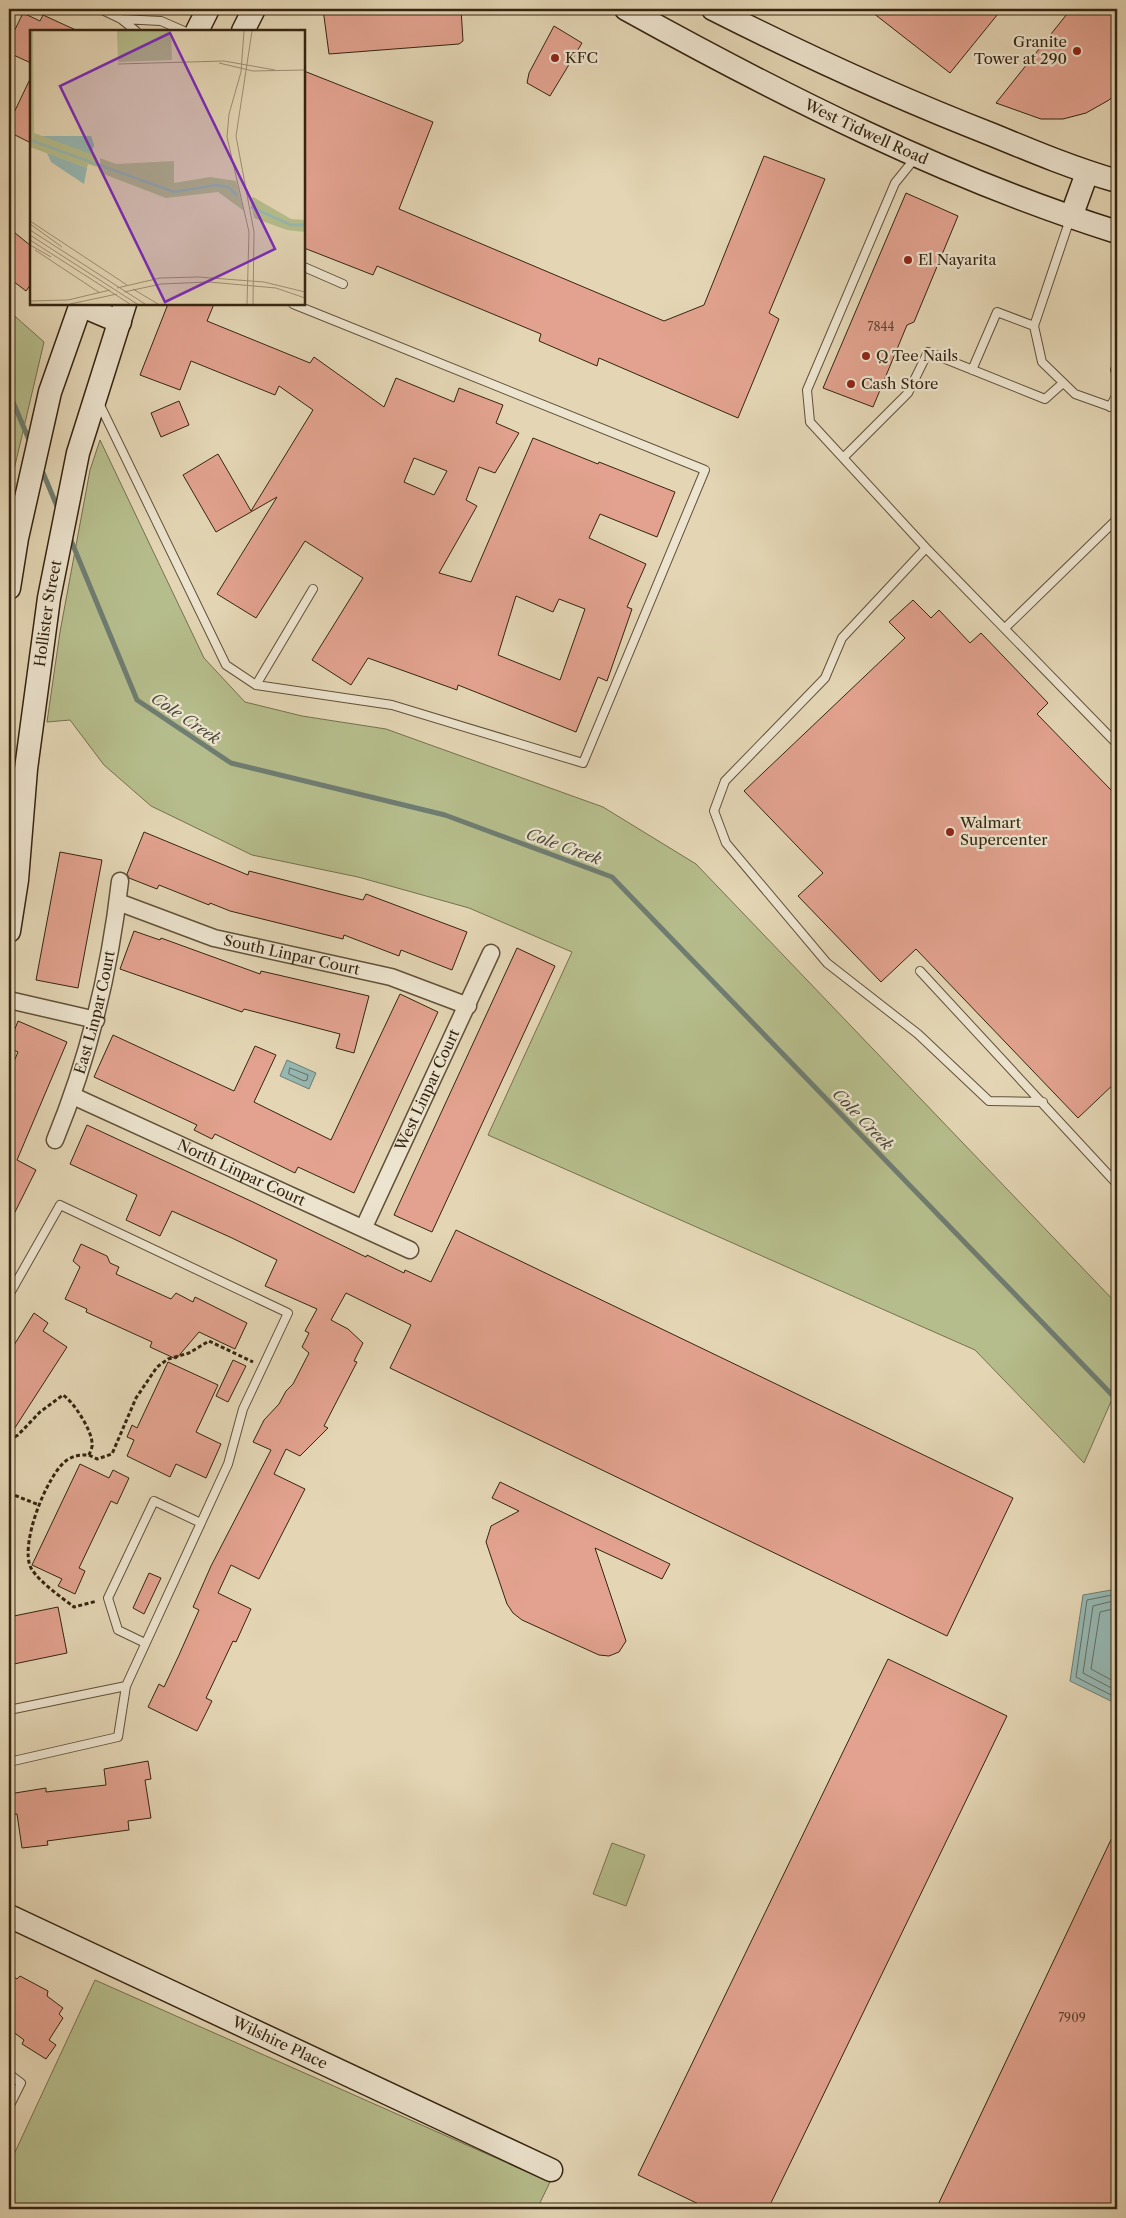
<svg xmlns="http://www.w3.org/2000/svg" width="1126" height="2218" viewBox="0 0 1126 2218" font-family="'Libre Caslon Text',serif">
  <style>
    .green { fill: #b6bd8c; stroke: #76714e }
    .water { fill: #96b8b3; stroke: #6f7d72 }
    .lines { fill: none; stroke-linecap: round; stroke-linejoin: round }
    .shore { stroke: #666e62; stroke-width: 1 }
    .stream { stroke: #6f7d72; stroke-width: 5 }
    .building { fill: #e2a28f; stroke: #352510; fill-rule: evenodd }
    .lane-casing { stroke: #615139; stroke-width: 10 }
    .street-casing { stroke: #615139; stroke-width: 19 }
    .secondary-casing { stroke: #352510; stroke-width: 25 }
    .path { stroke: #352510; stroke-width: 3; stroke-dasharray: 4 2.5; stroke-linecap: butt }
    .lane { stroke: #ede4cf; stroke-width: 8 }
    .street { stroke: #ede4cf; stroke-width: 16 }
    .secondary { stroke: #ede4cf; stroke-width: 22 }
    .poi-dot { fill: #8f2418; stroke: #ede4cf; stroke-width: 2 }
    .labels { text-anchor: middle; stroke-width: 4.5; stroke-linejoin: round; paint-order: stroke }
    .number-label { font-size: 12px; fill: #604430 }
    .poi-label { font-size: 15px; fill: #352510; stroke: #ede4cf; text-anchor: start }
    .street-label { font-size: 15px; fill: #352510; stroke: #ede4cf }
    .water-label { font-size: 16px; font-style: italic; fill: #4d4a39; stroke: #ede4cf }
    .inset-river { fill: none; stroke: #96b8b3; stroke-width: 2.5 }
    .inset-road { fill: none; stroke: #9e8f73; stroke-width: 1 }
    .view { fill: #7b2cbf; fill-opacity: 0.15; stroke: #7b2cbf; stroke-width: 2.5 }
    .inset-edge { fill: none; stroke: #352510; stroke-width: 2.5 }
  </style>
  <rect width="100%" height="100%" fill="#e4d6b5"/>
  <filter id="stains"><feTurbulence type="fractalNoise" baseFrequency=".004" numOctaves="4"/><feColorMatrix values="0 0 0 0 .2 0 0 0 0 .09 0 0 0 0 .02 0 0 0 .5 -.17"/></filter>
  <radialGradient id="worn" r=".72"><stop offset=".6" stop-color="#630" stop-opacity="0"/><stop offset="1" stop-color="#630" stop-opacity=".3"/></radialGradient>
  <!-- green -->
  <path class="green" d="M9 311 44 342 9 491Z
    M100 440 204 658 245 702 302 716 386 729 603 807 696 864 1117 1304V1388L1084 1463 975 1350 488 1135 572 952 469 908 358 877 252 855 151 806 104 765 70 720 47 722 60 632 90 470Z
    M612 1843 645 1855 626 1906 593 1894Z
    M95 1980 550 2182 537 2209H9V2165Z"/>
  <!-- water -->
  <path class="water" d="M287 1060 316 1073 309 1089 280 1076Z
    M1117 1589V1704L1070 1681 1083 1595Z"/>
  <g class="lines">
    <!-- shore -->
    <path class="shore" d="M290 1068 308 1075 307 1080 304 1081 289 1074Z
      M1117 1594 1087 1600 1076 1677 1117 1698
      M1117 1600 1093 1606 1083 1673 1117 1691
      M1117 1608 1100 1612 1091 1669 1117 1683"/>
    <!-- stream -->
    <path class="stream" d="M9 398 13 402 30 442
      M41 468 59 511
      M70 538 137 700 231 763 445 815 612 877 1117 1400"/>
  </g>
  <!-- building -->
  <path class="building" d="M323 9H461L463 41 459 44 329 54Z
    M868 9H1002L950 73Z
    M1071 9H1117V92L1109 100 1086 113 1063 119H1041L996 103Z
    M23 13 40 21 43 15 78 31H31V63L9 53V42Z
    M554 26 582 43 550 96 527 83 529 73Z
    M304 71 433 122 399 209 664 321 704 305 764 156 825 179 769 313 779 319 738 418 599 358 597 366 539 341 541 334 377 266 373 275 304 248Z
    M31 77V143L9 132V123Z
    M906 193 958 216 914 322 907 325 873 407 823 388Z
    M9 228 31 246V284L26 291 9 278Z
    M168 304H214L207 321 310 363 314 357 384 407 396 378 454 402 459 388 503 405 496 423 519 433 495 473 479 467 466 500 477 506 439 573 471 582 533 438 598 464 599 462 675 492 657 537 600 514 589 538 646 564 627 607 632 609 607 681 598 677 576 732 458 685 457 690 368 658 351 685 312 660 363 578 305 541 256 618 217 594 277 497 216 532 183 475 218 454 251 511 313 410 279 386 275 395 191 361 180 390 140 375ZM414 458 447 471 434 495 404 482ZM516 596 553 612 559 599 585 609 560 680 498 655Z
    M179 401 189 425 161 437 151 413Z
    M913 600 931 618 939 610 970 643 981 633 1048 703 1037 714 1111 790 1117 784V1081L1078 1118 916 949 881 982 798 896 823 873 744 791 905 638 889 622Z
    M144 832 248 875 249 871 363 900 366 894 467 932 452 970 401 950 399 956 344 935 343 939 230 911 210 903 209 905 159 885 157 889 129 878 127 874Z
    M60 852 102 860 78 988 36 980Z
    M134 931 160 940 161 938 260 974 261 971 369 996 354 1053 336 1048 340 1034 244 1009 242 1012 120 969Z
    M517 948 555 966 432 1232 394 1215Z
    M400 994 438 1012 354 1193 298 1167 295 1173 215 1134 212 1139 194 1130 197 1125 94 1077 113 1035 234 1091 255 1046 276 1055 254 1102 331 1140Z
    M18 1021 67 1042 17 1160 36 1170 9 1224V1073L18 1052 9 1048V1044Z
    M87 1125 253 1202 366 1257 367 1255 404 1273 405 1270 431 1282 456 1230 1013 1498 947 1636 390 1368 411 1325 346 1293 331 1320 348 1329 363 1343 354 1361 357 1362 324 1426 328 1428 300 1456 286 1449 274 1474 305 1489 259 1579 231 1565 218 1593 251 1609 236 1642 233 1641 206 1698 212 1701 197 1731 148 1707 159 1684 164 1687 179 1655 199 1610 193 1607 211 1566 271 1450 253 1442 264 1420 279 1404 286 1391 293 1384 309 1353 302 1347 309 1333 305 1331 317 1309 265 1286 277 1260 232 1238 172 1211 160 1236 126 1220 137 1195 70 1164Z
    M81 1244 107 1256 110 1263 119 1267 116 1274 171 1299 176 1293 193 1302 195 1297 247 1323 235 1349 199 1332 176 1359 150 1347 152 1342 86 1312 87 1309 65 1299 80 1267 73 1261Z
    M34 1313 48 1323 43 1331 67 1347 9 1437V1353Z
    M233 1360 246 1366 228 1402 216 1396Z
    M168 1362 218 1385 196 1432 221 1444 206 1478 176 1464 170 1477 127 1456 134 1440 127 1437 132 1425 137 1428Z
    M80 1464 109 1478 113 1470 129 1478 117 1504 111 1501 79 1568 85 1571 75 1594 58 1586 62 1579 32 1565Z
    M500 1482 670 1564 662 1579 595 1548 626 1641 619 1652 609 1656 599 1655 522 1620 513 1613 507 1604 486 1542 491 1526 519 1511 492 1498Z
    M149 1573 161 1578 144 1614 133 1608Z
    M58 1607 67 1653 9 1665V1617Z
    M888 1659 1007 1716 768 2209H709L638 2175Z
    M148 1761 151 1779 145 1780 151 1818 128 1821 129 1830 47 1841 48 1845 22 1848 17 1814 9 1815V1794L46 1788V1792L106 1785 104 1769Z
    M1117 1827V2209H936Z
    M9 1973 17 1979 20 1976 48 1991 47 1996 63 2008 59 2014 63 2018 49 2040 56 2045 46 2059 22 2044 24 2040 12 2031 13 2028 9 2025Z"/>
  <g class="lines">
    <defs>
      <path id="lane" d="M100 9 121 19 136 31
        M121 19 161 21 184 31
        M916 157 895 183 807 390 810 422 926 548 1117 744
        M1070 219 1034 326 1042 362 1075 394 1117 409
        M304 267 343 284
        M1117 366 1115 370 1117 374
        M972 370 997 312 1034 326
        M99 403 226 665 256 685 392 705 583 763 705 470 293 304
        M1110 407 1117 394
        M843 458 908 393 928 352 1045 399 1063 383
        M926 548 842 638 825 678 725 781 714 811 726 843 827 963 918 1034 989 1101 1043 1102
        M1005 628 1117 519
        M256 685 313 589
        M920 971 1117 1184
        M9 1295 60 1205 288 1313 243 1409 228 1464 126 1686 9 1710
        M145 1643 118 1630 108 1598 154 1501 201 1523
        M9 1762 118 1737 126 1686
        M9 2074 21 2083 9 2107"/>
      <g id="street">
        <path id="s1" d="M118 902 214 938 391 977 468 1006"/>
        <path d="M9 1000 96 1020"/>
        <path id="s2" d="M73 1096 410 1250"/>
        <path id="s3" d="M55 1140C89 1057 110 970 120 881"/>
        <path id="s4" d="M364 1227 491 953"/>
      </g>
      <g id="secondary">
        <path id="s5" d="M626 9C781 95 948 179 1117 232"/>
        <path d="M713 9C804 55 898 98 993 135 1034 152 1075 169 1117 181"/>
        <path d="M197 31 208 9"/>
        <path d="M243 31 254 9"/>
        <path d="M1071 217 1087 173"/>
        <path d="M80 305 120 322"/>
        <path d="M9 588 17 538 50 392 81 304"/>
        <path id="s6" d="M9 931 17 880 26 769 49 598 78 453 125 304"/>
        <path id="s7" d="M9 1916 551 2170"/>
      </g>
    </defs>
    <!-- lane casing -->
    <use href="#lane" class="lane-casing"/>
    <!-- street casing -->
    <use href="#street" class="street-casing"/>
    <!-- secondary casing -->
    <use href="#secondary" class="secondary-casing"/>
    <!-- path -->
    <path class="path" d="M9 1440 18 1435 40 1412 63 1395C74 1402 92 1431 92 1443 93 1447 90 1452 89 1455 80 1455 75 1455 67 1460 47 1474 19 1545 31 1568 39 1582 61 1597 74 1607L97 1601
      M89 1455 97 1459 112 1454 136 1398 157 1367 168 1359 189 1353 209 1341 253 1362
      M9 1493 39 1505"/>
    <!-- lane -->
    <use href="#lane" class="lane"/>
    <!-- street -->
    <use href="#street" class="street"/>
    <!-- secondary -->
    <use href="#secondary" class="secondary"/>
  </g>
  <!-- markers -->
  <g class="poi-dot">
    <circle cx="1077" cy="51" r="5"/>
    <circle cx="555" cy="58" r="5"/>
    <circle cx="908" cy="260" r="5"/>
    <circle cx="866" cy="356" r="5"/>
    <circle cx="851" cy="384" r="5"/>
    <circle cx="950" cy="832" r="5"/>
  </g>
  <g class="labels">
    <!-- number labels -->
    <g class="number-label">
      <text x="881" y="331">7844</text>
      <text x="1072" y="2022">7909</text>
    </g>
    <!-- poi labels -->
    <g class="poi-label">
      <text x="1067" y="47" text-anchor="end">Granite<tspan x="1067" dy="17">Tower at 290</tspan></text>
      <text x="565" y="63">KFC</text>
      <text x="918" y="265">El Nayarita</text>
      <text x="876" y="361">Q Tee Nails</text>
      <text x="861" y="389">Cash Store</text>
      <text x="960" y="828">Walmart<tspan x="960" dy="17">Supercenter</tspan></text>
    </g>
    <!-- street labels -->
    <g class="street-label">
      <text dy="5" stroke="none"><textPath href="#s5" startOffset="270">West Tidwell Road</textPath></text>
      <text dy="5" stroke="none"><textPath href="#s6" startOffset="320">Hollister Street</textPath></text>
      <text dy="5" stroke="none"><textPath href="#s1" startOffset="182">South Linpar Court</textPath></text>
      <text dy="5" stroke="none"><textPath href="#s3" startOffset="134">East Linpar Court</textPath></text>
      <text dy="5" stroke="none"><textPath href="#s4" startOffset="151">West Linpar Court</textPath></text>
      <text dy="5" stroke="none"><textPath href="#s2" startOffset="185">North Linpar Court</textPath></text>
      <text dy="5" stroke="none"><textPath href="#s7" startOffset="299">Wilshire Place</textPath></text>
    </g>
    <!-- water labels -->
    <g class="water-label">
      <text transform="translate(186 718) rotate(34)" y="6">Cole Creek</text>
      <text transform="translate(564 846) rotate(20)" y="6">Cole Creek</text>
      <text transform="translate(863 1119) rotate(46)" y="6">Cole Creek</text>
    </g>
  </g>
  <!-- overview -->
  <g transform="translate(30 30)">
    <rect width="275" height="275" fill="#e4d6b5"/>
    <path d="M0 1H3L4 103 12 106H61L64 115 60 121 66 126 67 137 58 134 57 138 0 117ZM87 1H141L142 30 88 32ZM70 128 86 134 144 131V153L180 147 206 151 214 181 188 162 136 168 71 143ZM223 167 261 189 275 190V202L257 200 224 188 220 169Z" fill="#b6bd8c"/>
    <path d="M12 106H61L64 115 61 124ZM17 123 57 138 54 154 21 132Z" fill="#96b8b3"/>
    <path class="inset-river" d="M0 110 144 162 186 155 198 157 208 166M221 177 261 195H275"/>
    <path class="inset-road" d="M214 1 211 42 199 84 197 107 219 202 217 274M222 1 206 106 224 202 223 274M189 33 223 41 275 40M88 34 194 31 245 40M0 191 97 255M0 194 32 217M0 200 115 274M0 205 107 274M0 210 100 274M0 215 21 227M5 220 70 263M87 258 130 248 168 247 234 252 275 262M103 259 128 274M94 262 131 254 179 252 246 258 275 268M0 271 38 270 80 260M40 274 87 264"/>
    <path class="view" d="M140 3 245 219 135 272 30 56Z"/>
    <rect width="275" height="275" class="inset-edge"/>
  </g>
  <!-- margin -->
  <rect width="1126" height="2218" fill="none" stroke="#e4d6b5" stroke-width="30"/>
  <rect x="10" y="10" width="1106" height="2198" fill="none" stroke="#352510" stroke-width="2.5"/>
  <rect x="15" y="15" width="1096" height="2188" fill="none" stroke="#352510"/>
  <rect width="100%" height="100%" filter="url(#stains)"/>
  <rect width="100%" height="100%" fill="url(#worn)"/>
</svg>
